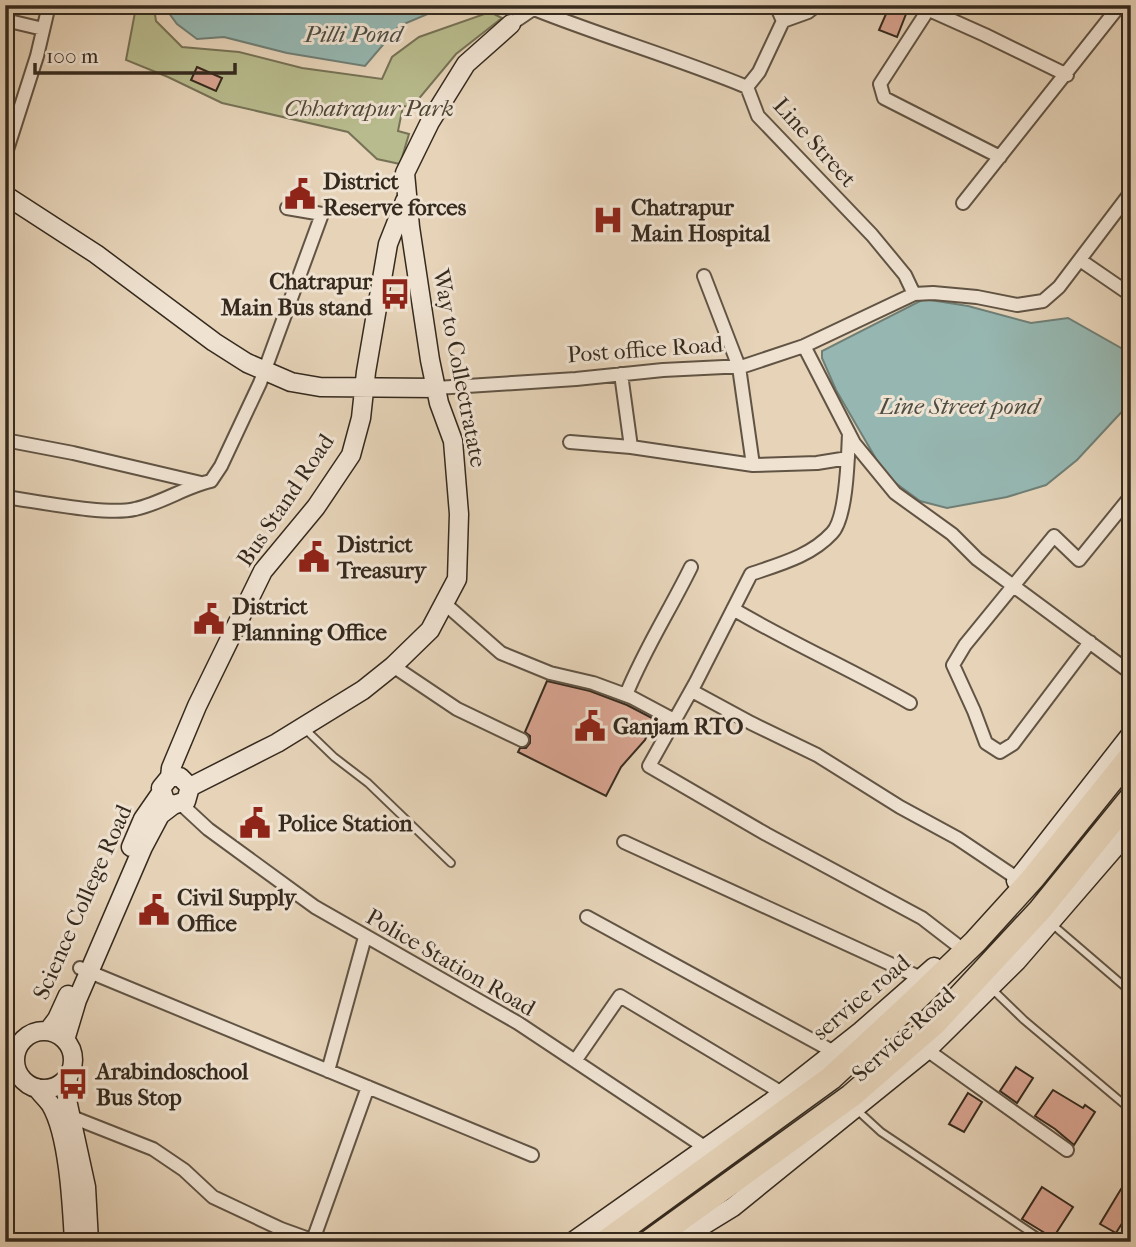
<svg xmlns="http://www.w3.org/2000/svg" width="1136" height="1247" viewBox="0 0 1136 1247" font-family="'IM FELL French Canon',serif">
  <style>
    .green { fill: #b8bb8d; stroke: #767256; stroke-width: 2 }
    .water { fill: #96b7b1; stroke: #6f7f76; stroke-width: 2 }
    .building { fill: #daa592; stroke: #352a1e; stroke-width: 2 }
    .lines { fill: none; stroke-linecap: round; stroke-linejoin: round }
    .lane-casing { stroke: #615444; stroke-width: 10 }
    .street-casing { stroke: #615444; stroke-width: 16 }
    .secondary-casing { stroke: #352a1e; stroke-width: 21 }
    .highway-casing { stroke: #352a1e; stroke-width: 26 }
    .lane { stroke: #efe2d1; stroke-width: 6 }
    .street { stroke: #efe2d1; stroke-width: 12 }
    .secondary { stroke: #efe2d1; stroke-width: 18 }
    .highway { stroke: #e6d3b8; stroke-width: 23 }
    .labels { text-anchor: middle; stroke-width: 6; stroke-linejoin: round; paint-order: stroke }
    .park-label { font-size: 23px; font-style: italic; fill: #4f4734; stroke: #efe2d1 }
    .street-label { font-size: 23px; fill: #352a1e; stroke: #efe2d1 }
    .poi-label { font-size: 23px; font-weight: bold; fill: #352a1e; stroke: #efe2d1; text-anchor: start }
    .water-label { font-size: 24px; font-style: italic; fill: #4d4d43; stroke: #efe2d1 }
  </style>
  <rect width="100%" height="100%" fill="#e6d3b8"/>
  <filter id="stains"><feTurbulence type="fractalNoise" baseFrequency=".00286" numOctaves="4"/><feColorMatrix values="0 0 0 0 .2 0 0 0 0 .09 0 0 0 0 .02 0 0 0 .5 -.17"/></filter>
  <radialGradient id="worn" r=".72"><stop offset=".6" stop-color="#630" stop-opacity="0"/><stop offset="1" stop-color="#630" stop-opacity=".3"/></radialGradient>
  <!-- green -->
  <path class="green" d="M136 7 154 8 156 21 182 47 239 52 302 68 382 79 392 57 419 37 490 12 502 18 456 54 412 107 403 106 398 131 409 134 400 164 377 159 348 132 222 103 168 77 126 60Z"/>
  <!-- water -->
  <path class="water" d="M163 5H484L437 10 399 26 365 66 287 53 224 37 197 39 177 24Z
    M924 299 968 306 1031 323 1068 318 1121 348 1131 359 1129 404 1077 460 1046 485 1007 497 947 508 920 501 886 476 836 390 822 358V351Z"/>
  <!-- building -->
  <path class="building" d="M889 7 906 14 897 37 879 30Z
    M197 67 222 78 216 91 191 80Z
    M547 681 590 691 627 705 654 719 645 740 621 767 606 796 518 752 520 748H526L530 743V736L525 732Z
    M1016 1067 1033 1078 1017 1103 1000 1091Z
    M1053 1090 1083 1108 1085 1105 1095 1112 1074 1145 1055 1129 1035 1116Z
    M968 1093 982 1102 964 1132 949 1124Z
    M1042 1187 1073 1207 1053 1238 1022 1219Z
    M1121 1189 1131 1195V1209L1116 1233 1100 1224Z"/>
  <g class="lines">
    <defs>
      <path id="lane" d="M304 728 334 757 368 783 451 863
        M1053 925 1131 992
        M992 989 1024 1020 1131 1110
        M857 1110 881 1132 1045 1242"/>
      <path id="street" d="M776 5 783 21 759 72 747 87 758 116 872 235 905 275 914 294
        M918 5 985 35 1067 75
        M534 9C604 37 677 58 747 87
        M928 10 880 84 884 98 1000 157
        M5 20 43 29
        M783 21 808 12 817 5
        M511 24 539 5
        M5 156 37 56 49 5
        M963 203 1120 5
        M1080 260 1131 295
        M704 276 739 367 753 465
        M804 346 854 443 895 493 952 534 977 559 1131 673
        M621 374 631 447 753 465 817 463 848 458
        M436 388 576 379 663 370 744 366 804 346 914 294 933 293 977 297 1017 305 1043 301 1059 287 1131 192
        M849 433C848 455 847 518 832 533 811 556 780 564 751 574L696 682 649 766 766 834 922 918 957 945
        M5 440 73 453 201 483
        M570 442 631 447
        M5 497C36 501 107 516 135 509 160 504 187 486 211 481L221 466 260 383 322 214 287 208
        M444 603 501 653 550 673 593 683 631 697 676 721
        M733 609C791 643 852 670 910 703
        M1090 642 1013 744 1000 752 986 743 974 711 953 665 965 645 1054 536 1079 560 1131 496
        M393 666 457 709 522 740
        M692 691 751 723 817 755 900 807 957 838 1018 879
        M626 695C644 650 670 610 691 567
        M181 804 208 829 315 907 518 1023 706 1148
        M624 842 921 978
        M587 917 834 1052
        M80 968 532 1155
        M927 1050 1067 1150
        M575 1061 620 996 782 1093
        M328 1071 365 937
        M72 1117 153 1149 184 1170 213 1197 281 1229 317 1242
        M313 1240 368 1087"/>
      <path id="secondary" d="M5 195 96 254 214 342 247 363 291 382 320 387 436 388
        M170 777 171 768 197 706 263 571 316 507 351 455 361 418 366 372 388 244 405 201
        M190 787 277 743 363 690 393 666 430 630 457 579 459 514 453 441 439 403 430 360 410 227 405 173 430 122 466 64 511 24
        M131 847 143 819 161 793
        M1016 881 1131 734
        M48 1031 57 1019 68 995
        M15 1060a29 29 0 1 1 58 0a29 29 0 1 1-58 0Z
        M65 1040 77 1000 143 847 160 815 173 805 186 801 190 787 180 777H170L161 788 165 801 173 805
        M68 1076 67 1100 86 1187 89 1242
        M37 1088C41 1094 47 1099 51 1105 69 1136 72 1206 74 1242
        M572 1242 771 1102 861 1031 934 967
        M676 1242 733 1207 927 1050 1017 961 1131 829"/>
      <path id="highway" d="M605 1242 831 1078 914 1001 975 942 1033 878 1131 756
        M649 1242 851 1096 935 1023 1040 910 1131 798"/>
    </defs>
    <!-- lane casing -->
    <use href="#lane" class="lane-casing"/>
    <!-- street casing -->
    <use href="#street" class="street-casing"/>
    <!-- secondary casing -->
    <use href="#secondary" class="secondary-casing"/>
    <!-- highway casing -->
    <use href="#highway" class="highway-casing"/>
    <!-- lane -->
    <use href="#lane" class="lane"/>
    <!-- street -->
    <use href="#street" class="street"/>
    <!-- secondary -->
    <use href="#secondary" class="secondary"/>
    <!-- highway -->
    <use href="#highway" class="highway"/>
  </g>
  <!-- icons -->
  <defs>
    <symbol id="civic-bare" viewBox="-9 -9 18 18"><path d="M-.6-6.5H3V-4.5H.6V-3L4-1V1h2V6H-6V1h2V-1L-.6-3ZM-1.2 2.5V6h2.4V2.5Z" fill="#8f2418" stroke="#efe2d1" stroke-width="2.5" paint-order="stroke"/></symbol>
    <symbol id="hospital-bare" viewBox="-9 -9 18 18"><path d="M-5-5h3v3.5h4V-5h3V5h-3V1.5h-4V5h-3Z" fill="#8f2418" stroke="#efe2d1" stroke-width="2.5" paint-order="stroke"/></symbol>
    <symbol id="bus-bare" viewBox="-9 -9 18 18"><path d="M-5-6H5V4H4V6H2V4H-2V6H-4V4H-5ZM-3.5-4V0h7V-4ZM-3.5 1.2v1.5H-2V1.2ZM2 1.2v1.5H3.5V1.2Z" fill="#8f2418" stroke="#efe2d1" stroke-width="2.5" paint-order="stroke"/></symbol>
  </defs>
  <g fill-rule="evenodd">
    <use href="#civic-bare" x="278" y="172" width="44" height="44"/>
    <use href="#hospital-bare" x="586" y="198" width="44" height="44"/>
    <use href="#bus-bare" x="373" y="272" width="44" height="44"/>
    <use href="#civic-bare" x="292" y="535" width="44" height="44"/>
    <use href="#civic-bare" x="187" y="597" width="44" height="44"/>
    <use href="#civic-bare" x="568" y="704" width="44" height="44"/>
    <use href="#civic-bare" x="233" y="801" width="44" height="44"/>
    <use href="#civic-bare" x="132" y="888" width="44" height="44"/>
    <use href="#bus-bare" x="51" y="1062" width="44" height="44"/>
  </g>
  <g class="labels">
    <!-- park labels -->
    <g class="park-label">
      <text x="369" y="116">Chhatrapur Park</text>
    </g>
    <!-- street labels -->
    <g class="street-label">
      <text transform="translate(815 142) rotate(48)" y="8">Line Street</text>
      <text transform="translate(645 349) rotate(-4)" y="8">Post office Road</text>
      <text transform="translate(460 368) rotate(79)" y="8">Way to Collectratate</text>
      <text transform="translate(285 500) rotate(-56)" y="8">Bus Stand Road</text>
      <text transform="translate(82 902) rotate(-66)" y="8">Science College Road</text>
      <text transform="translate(451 962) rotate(30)" y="8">Police Station Road</text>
      <text transform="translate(861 997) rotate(-40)" y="8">service road</text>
      <text transform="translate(903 1034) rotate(-42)" y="8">Service Road</text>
    </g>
    <!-- poi labels -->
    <g class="poi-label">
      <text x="323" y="189">District<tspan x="323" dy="26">Reserve forces</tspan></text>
      <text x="631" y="215">Chatrapur<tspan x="631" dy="26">Main Hospital</tspan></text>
      <text x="372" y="289" text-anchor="end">Chatrapur<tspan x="372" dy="26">Main Bus stand</tspan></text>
      <text x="337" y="552">District<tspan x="337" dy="26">Treasury</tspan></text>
      <text x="232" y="614">District<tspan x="232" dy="26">Planning Office</tspan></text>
      <text x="613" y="734">Ganjam RTO</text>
      <text x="278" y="831">Police Station</text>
      <text x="177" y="905">Civil Supply<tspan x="177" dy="26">Office</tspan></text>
      <text x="96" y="1079">Arabindoschool<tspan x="96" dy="26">Bus Stop</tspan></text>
    </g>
    <!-- water labels -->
    <g class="water-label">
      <text x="353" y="42">Pilli Pond</text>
      <text x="959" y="414">Line Street pond</text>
    </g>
  </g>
  <!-- margin -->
  <rect width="1136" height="1247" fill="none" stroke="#e6d3b8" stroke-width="28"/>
  <rect x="7" y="7" width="1122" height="1233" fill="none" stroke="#352a1e" stroke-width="3.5"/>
  <rect x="14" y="14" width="1108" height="1219" fill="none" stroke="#352a1e" stroke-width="2"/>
  <!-- scale -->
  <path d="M35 63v10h200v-10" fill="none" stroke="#352a1e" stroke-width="3.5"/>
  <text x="46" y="63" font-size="21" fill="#352a1e" stroke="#efe2d1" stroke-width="5" paint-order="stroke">100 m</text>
  <rect width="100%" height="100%" filter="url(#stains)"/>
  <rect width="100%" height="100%" fill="url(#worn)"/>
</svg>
